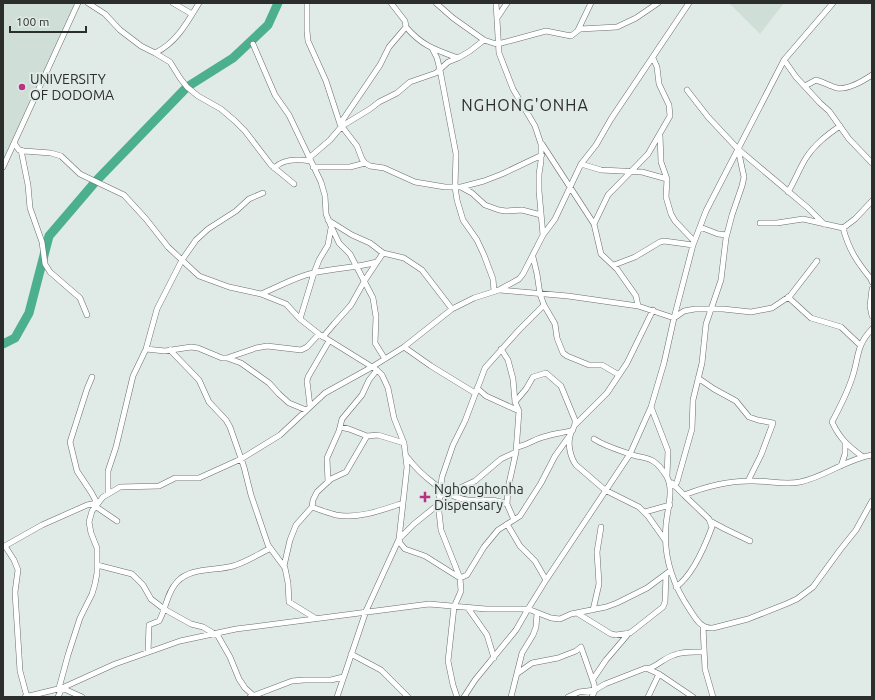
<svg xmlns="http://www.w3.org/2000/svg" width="875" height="700" viewBox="0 0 875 700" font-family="Ubuntu,sans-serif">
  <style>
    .built { fill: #cfdfd8 }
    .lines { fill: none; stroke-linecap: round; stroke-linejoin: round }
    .river { stroke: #4caf8d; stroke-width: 9 }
    .minor-casing { stroke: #676f6b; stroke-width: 6 }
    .minor { stroke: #fff; stroke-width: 5 }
    .poi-dot { fill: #b53582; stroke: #e0eae6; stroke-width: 1.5 }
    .labels { text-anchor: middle; stroke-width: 4; stroke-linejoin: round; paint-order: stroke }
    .poi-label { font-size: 14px; fill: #2b2e2d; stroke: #e0eae6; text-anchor: start }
    .quarter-label { font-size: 16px; letter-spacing: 1px; fill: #2b2e2d; stroke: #e0eae6 }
  </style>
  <rect width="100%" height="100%" fill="#e0eae6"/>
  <!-- built -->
  <path class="built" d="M3 3H80L3 172Z
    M729 3H784L760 34Z"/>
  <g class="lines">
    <!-- river -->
    <path class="river" d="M3 344 15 338 29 313 49 236 96 181 187 87 233 58 268 25 278 3"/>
    <defs>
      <path id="minor" d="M88 3 105 14 120 30 141 46 155 53C176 43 187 23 199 3
        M173 3 192 14
        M307 3V31L308 41 326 81 340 124 357 146 362 159 365 163
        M436 3 453 18 484 40 493 43 498 44 546 31 571 36 580 29 617 27 636 18 658 3
        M497 18 507 3
        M406 27C422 46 436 50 458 58
        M578 30 591 3
        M253 44 275 95 289 115 321 182 325 196 326 214 331 226 339 243 350 254 373 298 376 317 375 343 385 359
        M432 48 437 58 440 70 456 154 455 187 457 200 463 220 477 240 484 255 493 279 494 291
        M155 53 170 62 180 78 187 87 198 96 221 109 235 121 245 131 271 165 294 184
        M784 60 796 77 820 103 829 111 849 139 872 163
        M805 86 816 80C823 82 830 86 837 88 848 90 863 81 872 75
        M687 90 708 117 738 149 808 208 824 224
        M340 124 380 65 389 47 406 27 405 21 391 3
        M660 135 661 162 667 179 666 197 671 214 675 221 694 241
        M14 143 19 150 24 151 51 153 61 156 80 174 124 195 146 219 168 247 199 276 229 287 261 294 286 304 300 319 319 334 377 370 382 375 388 388 394 418 404 443 407 467 399 539 400 543 405 549 425 556 460 578 467 575 484 547 498 530 520 516 541 483 555 456 570 435
        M542 144 594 224 601 254 617 269 636 296 638 306
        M21 150 28 185 30 208 42 242 45 264 50 272 80 298 87 315
        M309 158 330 140 342 126 370 109 379 102 397 93 410 82 436 73 448 62 458 58 470 51 484 40
        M581 164 601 170 642 172 667 179
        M3 167 78 3
        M313 167H350L365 163 370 166 384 168 415 182 445 187H461L472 193 485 205 499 210 506 211 522 210 541 215
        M274 168C283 159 298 159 310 161
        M461 187 484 181 502 174 542 155
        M788 192C795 181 799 169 806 158 815 144 827 135 840 126
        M328 220 352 235 370 243 383 253 404 258 422 270 452 309
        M760 223H777L803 219 843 228 855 219 872 201
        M594 224 608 195 648 154 670 116 669 105 659 84 657 67 653 58
        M700 227 718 234 727 235
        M843 228C849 250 857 262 871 279L872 282
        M543 235 555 219 581 164 596 145 611 119 689 3
        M533 257 537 274 540 294 544 305 555 324 557 338 563 353 567 356 589 365H602L619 375
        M614 265 635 257 660 242 664 241 693 245
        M872 289 870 306 872 316
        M500 290 568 296 638 306 674 318 684 311 695 309H723L751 312 772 308 790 296 817 261
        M261 294C278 287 295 277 313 273 335 268 356 268 377 262
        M788 297 811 318 841 327 860 345
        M300 319 314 273 319 260 328 245 331 228
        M323 337 334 324 351 305 365 280 383 253
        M404 347 431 366 475 393
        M146 349 165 351 191 347 198 348 222 358H227L241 363 269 383 279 394 289 403 306 410
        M501 349 508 360 513 379 515 402 519 411 516 452 508 488 507 504 514 520
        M170 350 199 380 209 402 226 420 230 427 244 467 251 495 268 545 285 568 288 583 289 602 315 618
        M227 358 256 348 267 346 301 350 307 347 319 334
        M698 378 714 389 736 401 749 417 758 420 773 423 761 455 748 481
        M477 388 486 396 519 411
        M515 402 526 389 533 377 546 373 561 386 575 420C576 426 573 428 571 433 567 442 570 457 576 465L605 490 639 507 648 516 665 540
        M310 406 307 381 308 377 329 341
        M651 407 668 451 667 476
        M575 425 607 393 627 363 653 310
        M340 427 349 429 367 436 378 435 404 443
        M594 439C606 447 622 451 636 456 641 457 648 458 653 461 658 464 664 472 667 477 674 490 667 511 666 525 663 556 673 585 690 610 696 619 701 629 713 628L748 619 786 604 797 599 813 587 840 550 856 530 872 501
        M517 447C528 445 536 438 547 436 556 433 564 433 573 430
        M407 457C419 473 447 498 468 500 481 501 496 498 507 504
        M863 457C848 446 840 439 832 422 840 407 848 392 853 375 859 356 856 346 872 329
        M841 466 845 454V443
        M328 482 327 458 339 431 342 419 362 395 369 380 377 370
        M672 483 684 495C707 486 729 480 754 481 769 481 785 485 800 482 825 477 846 459 872 455
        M674 486 677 482 692 429 693 400 702 363 706 324 721 280 726 238 732 215 742 186 744 177 738 149
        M108 493V471L116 447 133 376 146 349 157 309 182 260 196 240 208 229 236 211 249 199 263 193
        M439 496 449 493 475 481 501 459 516 452
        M95 506 117 521
        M312 507C320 510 328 513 336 515 359 519 382 510 403 503
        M645 512 670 505
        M710 521 725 529 750 541
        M507 524 520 546 535 561 546 580
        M5 546 14 560 18 570 15 592 20 671 27 697
        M3 547 42 525 87 505 97 503 91 492 77 471 70 442 87 389 92 377
        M97 565 132 574 143 585 151 599 164 609 191 624 203 627 218 636 230 657 239 679 245 688 255 697
        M284 566 290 540 296 525 312 507 313 500 317 492 331 479 346 472 367 436
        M676 587C693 575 705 546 712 527L709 519 684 495
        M468 608 487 635 494 658
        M593 610 599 584 597 552 601 527
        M577 613 611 634 616 635 630 633 663 607 665 602 666 575
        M703 626 705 669 713 697
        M148 652 149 625 159 621C166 609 167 592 177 582 190 567 216 571 233 566 246 562 257 555 269 549
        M351 654 381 670 408 697
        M648 669C659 665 664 658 674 655 683 651 693 652 703 652
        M518 673 532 663 558 658 576 651 581 647 594 684 595 690 592 697
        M593 679 606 660 629 633
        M59 688 68 655 80 618 92 594 95 584 97 573V548L91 533 89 522 92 511 103 497 120 487 159 486 175 478H199L241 459 280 435 325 393 372 367 404 347 452 309 474 298 499 290 519 279 523 274 543 235 539 191V174L541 161V144L535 126 513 89 499 53 496 3
        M25 697 62 688 115 664 180 641 236 629 429 604 486 609H528L551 618 560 619 571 614 606 607 617 603 647 588 670 571
        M58 697 62 688 82 697
        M250 697 292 681 304 680H331L343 677
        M337 697 366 611 399 539 414 524 440 503
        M457 697 453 685 448 661 454 607 461 591 460 578 441 530 439 512 440 493 442 477 453 445 465 421 485 368 519 330 544 305
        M464 697 475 680 516 630 528 609 546 580 630 454 651 407 664 363 674 318 693 245 706 211 784 60 833 3
        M511 697 522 653 533 635 536 627 537 613
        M568 697 579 692 595 690 605 684 646 668 659 674 693 697
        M648 697 659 674"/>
    </defs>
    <!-- minor casing -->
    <use href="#minor" class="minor-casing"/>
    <!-- minor -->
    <use href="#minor" class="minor"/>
  </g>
  <!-- markers -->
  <g class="poi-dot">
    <circle cx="22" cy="87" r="4"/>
    <path d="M423 491h4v4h4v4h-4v4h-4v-4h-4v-4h4z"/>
  </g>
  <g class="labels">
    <!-- poi labels -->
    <g class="poi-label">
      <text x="30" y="84">UNIVERSITY<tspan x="30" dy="16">OF DODOMA</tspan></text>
      <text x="434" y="494">Nghonghonha<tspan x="434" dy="16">Dispensary</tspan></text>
    </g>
    <!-- quarter labels -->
    <g class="quarter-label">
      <text x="525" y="111">NGHONG'ONHA</text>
    </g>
  </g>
  <!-- border -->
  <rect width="875" height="700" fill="none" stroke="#2b2e2d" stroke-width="8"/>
  <!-- scale -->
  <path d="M10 26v6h76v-6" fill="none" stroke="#2b2e2d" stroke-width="2"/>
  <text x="16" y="26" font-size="12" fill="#2b2e2d" stroke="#e0eae6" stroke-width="3" paint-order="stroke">100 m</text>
</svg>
